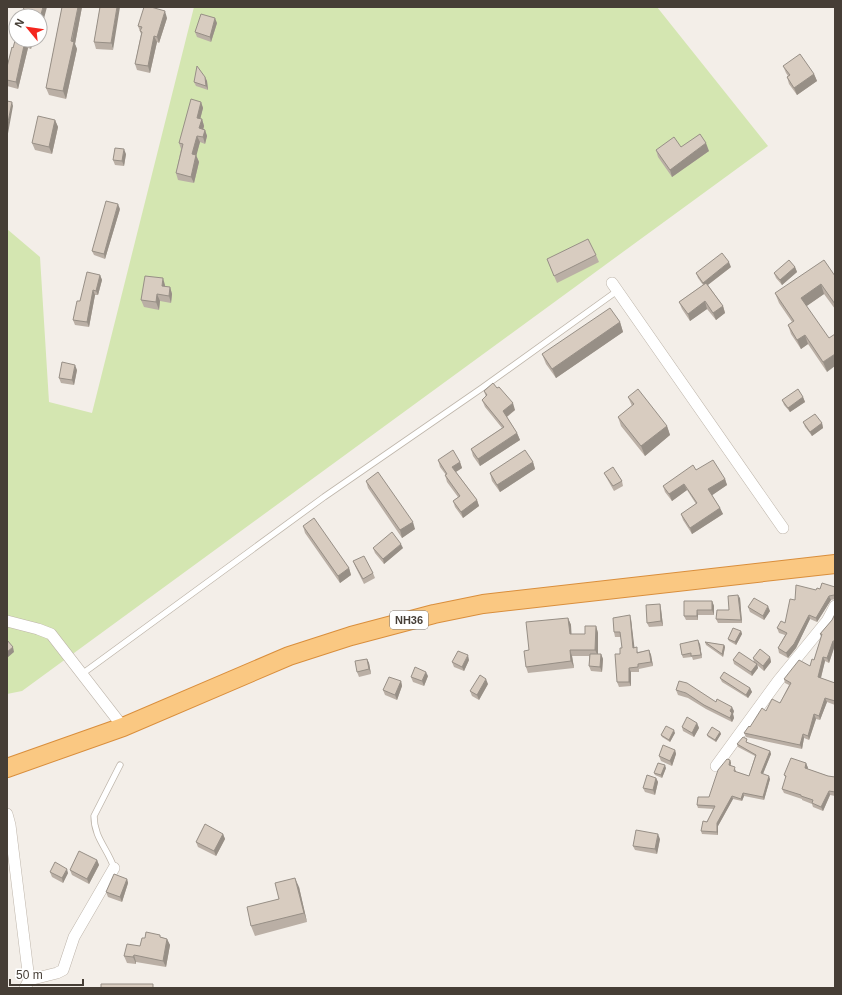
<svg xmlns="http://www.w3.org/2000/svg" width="842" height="995" viewBox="0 0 842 995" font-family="Helvetica,sans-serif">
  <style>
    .green { fill: #d4e6b1 }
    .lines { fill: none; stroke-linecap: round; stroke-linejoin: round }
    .service-casing { stroke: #beb5aa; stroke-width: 7 }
    .minor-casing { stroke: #beb5aa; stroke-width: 12 }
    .trunk-casing { stroke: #d98e3c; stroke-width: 20 }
    .service { stroke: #fff; stroke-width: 5.5 }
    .minor { stroke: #fff; stroke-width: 11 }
    .trunk { stroke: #fac882; stroke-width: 18 }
    .wall { fill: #baafa5 }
    .shaded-wall { fill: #978f86 }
    .building { fill: #d8ccc0; stroke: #978f86 }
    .labels { text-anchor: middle; stroke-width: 4; stroke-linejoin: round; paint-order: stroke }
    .shield { fill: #fff; stroke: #7e7872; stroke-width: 1 }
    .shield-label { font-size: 11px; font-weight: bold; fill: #463e36 }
  </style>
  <rect width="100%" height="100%" fill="#f3eee8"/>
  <!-- green -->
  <path class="green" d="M194 7H657L768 146 22 691 7 694V229L40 257 49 402 92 413Z"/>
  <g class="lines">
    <defs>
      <path id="service" d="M82 674 324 497 482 388 617 291
        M114 868C108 849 94 838 94 816L120 765"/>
      <path id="minor" d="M612 283 783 528
        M7 621 38 629 51 634 123 727
        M716 766 778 681 827 621 835 606
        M7 814 10 825 29 980 25 988
        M29 980 57 973 63 970 74 937 114 868"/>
      <path id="trunk" d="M7 768 123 727 289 656 351 636 434 614 483 604 835 564"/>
    </defs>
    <!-- service casing -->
    <use href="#service" class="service-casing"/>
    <!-- minor casing -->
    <use href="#minor" class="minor-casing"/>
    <!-- trunk casing -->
    <use href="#trunk" class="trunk-casing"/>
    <!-- service -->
    <use href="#service" class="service"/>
    <!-- minor -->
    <use href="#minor" class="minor"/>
    <!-- trunk -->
    <use href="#trunk" class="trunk"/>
  </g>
  <!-- wall -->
  <path class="wall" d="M62 7H82L75 44 77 49 66 99 49 95 46 88Z
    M100 7 113 50 96 49 94 42Z
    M167 18 159 43 157 42 150 73 137 70 135 64 141 34 138 26Z
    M217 23 211 42 197 37 195 32Z
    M16 40H37L36 42 33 41 31 49 28 48 18 89 7 86V67Z
    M783 66 814 74 817 81 797 95 789 84 787 77 788 76 786 73Z
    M205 77 207 81 208 90 196 86 194 82Z
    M201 102 203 108 200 119H202L204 126 203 129 205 130 207 136 205 144 200 142 196 155 199 162 194 183 178 180 176 173 181 149 179 143Z
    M55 120 58 127 52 154 35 150 32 143Z
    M656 150 709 151 672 177 658 157Z
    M126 154 124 166 115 165 113 160Z
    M120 209 105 259 94 255 92 251Z
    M596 255 599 262 557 283 547 259Z
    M731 267 708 285 723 306 725 313 716 320 707 309 690 321 682 309 679 302 703 285 698 278 696 273Z
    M795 267 797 272 782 285 776 278 774 273Z
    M100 275 102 280 98 295H95L89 327 75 325 73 320 80 301Z
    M835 276V309L824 294 806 306 827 372 808 344 801 349 791 334 788 325 792 322 779 303 775 293Z
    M165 285V287H170L172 294 171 303 160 301 159 310 144 307 141 300Z
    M620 322 623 332 556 378 546 364 542 354Z
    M77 370 74 385 61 383 59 378Z
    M484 391 515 410 507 417 517 433 520 440 480 466 473 456 471 449 502 428 485 407 482 400 486 397Z
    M628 397 667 426 670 435 645 456 621 426 618 417 632 406Z
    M803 397 805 402 790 412 784 405 782 400Z
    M803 422 822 423 823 428 812 436 805 427Z
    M438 460 460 462 462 468 456 472 477 500 479 506 463 518 455 507 453 501 458 497 447 482 445 475H446L440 467Z
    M533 462 535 469 500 492 492 481 490 473Z
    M696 470 725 479 727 485 712 495 720 508 723 514 692 534 683 520 681 514 696 504 687 490 672 501 665 492 663 486Z
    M604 473 622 481 623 486 614 491 606 477Z
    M366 481 415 529 402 538 368 488Z
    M303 526 349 568 351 575 340 583 305 533Z
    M373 548H403L384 564 375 553Z
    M353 561 373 573 375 578 364 584 355 566Z
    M835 587V599L831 600 817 622 810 619 796 648 788 658 779 653 778 648 785 635 779 633 777 628 785 623 795 600 820 589Z
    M740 598 742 623H718L716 619 729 610Z
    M712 601 714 606V615H698V620H686L684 616Z
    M660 604 661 609 663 626 649 627 647 623Z
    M748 607 770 611 764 620 750 612Z
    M835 614V645L829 663 825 661 821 678 835 683V705L827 702 820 720 816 719 809 740 804 738 802 749 746 737 744 733 766 711 780 703 789 685 785 683 784 679 810 666 814 660 821 637 820 634 832 620Z
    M568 618 571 625V634H585L596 626 598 633V654H601L603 659 602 672 591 671 589 666V656H572L574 668 528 673 526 667 529 650Z
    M631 619 634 648 638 652 649 650 651 655 653 666 639 669V672H631V686L619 687 617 682 620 654 622 648 621 637H615L614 632Z
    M741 631 742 634 736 645 729 641 728 639Z
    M705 642 724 645 725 647 723 657 706 645Z
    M700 644 702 658 693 660 692 657 683 658 682 655Z
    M770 657 771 662 764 671 757 665 758 668 752 676 734 664 733 660 754 662 753 658Z
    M367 659 369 663 371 674 359 677 357 672Z
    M469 660 464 671 454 667 452 662Z
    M428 676 424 686 413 682 411 677Z
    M720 678 750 688 752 692 748 698 722 682Z
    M401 681 402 686 397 700 385 695 383 690Z
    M488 684 479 700 472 696 470 691Z
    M676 690 716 702 734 711 733 714 734 718 732 722 706 709 688 698 678 695Z
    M697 723 699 728 694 737 683 731 682 727Z
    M720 732 721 734 716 742 708 737 707 735Z
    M675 733 670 742 662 737 661 735Z
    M748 742V743L770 751 771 754 763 774 770 779 764 800 744 796 742 801 733 799 718 826V835L702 834 701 831 714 809 698 808 697 805 709 797 730 760 731 763 730 766 736 770V772L749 776 755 756 738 747 737 744Z
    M675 750 676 754 672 766 661 761 659 756Z
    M806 763 808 768V769L828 776 835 777V796L830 795 823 811 813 807 812 804 802 800V799L784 793 782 789 786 778 784 775Z
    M666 768 662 778 655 775 654 773Z
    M656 778 658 782 655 795 645 792 643 788Z
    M223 834 225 839 216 856 198 847 196 842Z
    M660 839 657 854 635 850 633 846Z
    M97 860 99 865 89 884 72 875 70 870Z
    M50 872 68 873 63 883 52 877Z
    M127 879 128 883 122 902 108 897 106 892Z
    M299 887 307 922 255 936 251 926 279 899Z
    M161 937 167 939 170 945 166 967 136 962V964L127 963 124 956 140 946 145 938Z"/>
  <!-- shaded-wall -->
  <path class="shaded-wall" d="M43 7H47L40 34V18Z
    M78 7H82L75 44 77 49 66 99 63 91Z
    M117 7H120L113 50 111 43Z
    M165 11 167 18 159 43 157 37Z
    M215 18 217 23 211 42 210 37Z
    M154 36 157 42 150 73 148 66Z
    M29 40H32L33 41 31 49 28 42Z
    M25 41 28 48 18 89 16 82Z
    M814 74 817 81 797 95 794 88Z
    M205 77 207 81 208 90 206 86Z
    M12 102 13 106 7 139V127Z
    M201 102 203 108 199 124 197 118Z
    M202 119 204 126 202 135 199 128Z
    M55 120 58 127 52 154 49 147Z
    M205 130 207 136 205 144 203 137Z
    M197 136 200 142 195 161 192 154Z
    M706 143 709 151 672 177 670 170Z
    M124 149 126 154 124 166 122 161Z
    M196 155 199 162 194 183 191 177Z
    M118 204 120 209 105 259 104 254Z
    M729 262 731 267 705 287 703 283Z
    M795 267 797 272 782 285 780 280Z
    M100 275 102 280 98 295 96 291Z
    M163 278 165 285 164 293 162 286Z
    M821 284 824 294 804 308 801 298Z
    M170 287 172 294 171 303 169 296Z
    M93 290 95 295 89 327 87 322Z
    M157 294 160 301 159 310 156 302Z
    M705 301 707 309 690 321 688 314Z
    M723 306 725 313 716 320 713 313Z
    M620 322 623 332 556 378 552 369Z
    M805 335 808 344 801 349 797 340Z
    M835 354V366L827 372 823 362Z
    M75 365 77 370 74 385 72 380Z
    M803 397 805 402 790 412 788 408Z
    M513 403 515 410 505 418 503 411Z
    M822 423 823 428 812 436 810 432Z
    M667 426 670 435 645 456 641 446Z
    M517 433 520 440 480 466 478 459Z
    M460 462 462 468 454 473 452 467Z
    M533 462 535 469 500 492 497 485Z
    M725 479 727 485 711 496 708 489Z
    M684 484 687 490 672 501 669 494Z
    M477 500 479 506 463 518 461 512Z
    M720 508 723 514 692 534 690 528Z
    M413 522 415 529 402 538 400 530Z
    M401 544 403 548 384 564 383 559Z
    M349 568 351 575 340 583 338 576Z
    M738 595 740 598 742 623 741 620Z
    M829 596 831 600 817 622 816 618Z
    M712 601 714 606V615L712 610Z
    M660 604 661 609 663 626 661 621Z
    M768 606 770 611 764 620 763 616Z
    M697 610 698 615V620L697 616Z
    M630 615 631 619 635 652 633 648Z
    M809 615 810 619 796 648 788 658 786 653Z
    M568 618 571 625 572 641 570 634Z
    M596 626 598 633V656L595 650Z
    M741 631 742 634 736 645 735 642Z
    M698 640 700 644 702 658 701 655Z
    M833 641 835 645 829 663 827 658Z
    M724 645 725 647 723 657 722 654Z
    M13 647 14 652 7 658V652Z
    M570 650 572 656 574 668 571 661Z
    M649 650 651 655 653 666 651 662Z
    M601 654 603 659 602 672 600 667Z
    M468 655 469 660 464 671 462 667Z
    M770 657 771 662 764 671 763 666Z
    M823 657 825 661 820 681 818 677Z
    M367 659 369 663 371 674 369 669Z
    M757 664 758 668 752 676 751 672Z
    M629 668 631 672V686L629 682Z
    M426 672 428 676 424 686 422 681Z
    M486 679 488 684 479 700 477 695Z
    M401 681 402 686 397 700 395 695Z
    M750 688 752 692 748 698 746 695Z
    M825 698 827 702 820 720 819 716Z
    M732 707 734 711 733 714 734 718 732 722 730 718V711Z
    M814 714 816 719 809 740 808 736Z
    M697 723 699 728 694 737 692 733Z
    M674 730 675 733 670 742 669 740Z
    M720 732 721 734 716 742 715 740Z
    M803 734 804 738 802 749 800 745Z
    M675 750 676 754 672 766 670 761Z
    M770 751 771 754 762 776 761 773Z
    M730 760 731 763 730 768 729 765Z
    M806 763 808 768 806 772 805 768Z
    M665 765 666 768 662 778 661 775Z
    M769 776 770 779 764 800 763 797Z
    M656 778 658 782 655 795 653 790Z
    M829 791 830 795 823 811 821 807Z
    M743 793 744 796 742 801 741 799Z
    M732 796 733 799 718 826V835L717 832V823Z
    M223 834 225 839 216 856 214 851Z
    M658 834 660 839 657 854 655 849Z
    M97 860 99 865 89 884 87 879Z
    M67 869 68 873 63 883 62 878Z
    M295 878 299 887 307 922 304 913Z
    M127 879 128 883 122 902 120 897Z
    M167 939 170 945 166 967 163 961Z
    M134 955 136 962V964L133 957Z"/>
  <!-- building -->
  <path class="building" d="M24 7H43L40 18V16H22Z
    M62 7H78L71 41 74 42 63 91 46 88Z
    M100 7H117L111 43 94 42Z
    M144 7H151L165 11 157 37 154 36 148 66 135 64 142 32 140 31 142 27 138 26Z
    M201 14 215 18 210 37 195 32Z
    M16 37V40H29L28 42 25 41 16 82 7 80V67L12 47 13 48Z
    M800 54 814 74 794 88 787 77 790 75 783 66Z
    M197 66 205 77 206 86 194 82Z
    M191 99 201 102 197 118 202 119 199 128 205 130 203 137 197 136 192 154 196 155 191 177 176 173 183 144 179 143Z
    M7 101 12 102 7 127Z
    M38 116 55 120 49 147 32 143Z
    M700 134 706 143 670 170 656 150 674 137 681 147Z
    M115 148 124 149 122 161 113 160Z
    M106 201 118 204 104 254 92 251Z
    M588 239 596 255 554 276 547 259Z
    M722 253 729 262 703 283 696 273Z
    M789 260 795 267 780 280 774 273Z
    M824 260 835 276V304L821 284 801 298 829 338 835 334V354L823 362 805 335 797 340 788 325 794 321 775 293Z
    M87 272 100 275 96 291 93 290 87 322 73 320 77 301H80Z
    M145 276 163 278 162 286 170 287 169 296 157 294 156 302 141 300Z
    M706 283 723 306 713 313 705 301 688 314 679 302Z
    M610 308 620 322 552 369 542 354Z
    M62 362 75 365 72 380 59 378Z
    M493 383 497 388 499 387 513 403 503 411 517 433 478 459 471 449 504 427 482 400 487 395 484 391Z
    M638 389 667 426 641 446 618 417 634 404 628 397Z
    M798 389 803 397 788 408 782 400Z
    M815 414 822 423 810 432 803 422Z
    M453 450 460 462 452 467 477 500 461 512 453 501 460 496 445 475 447 474 438 460Z
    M525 450 533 462 497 485 490 473Z
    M713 460 725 479 708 489 720 508 690 528 681 514 697 503 684 484 669 494 663 486 693 465 696 470Z
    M613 467 622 481 613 486 604 473Z
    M378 472 413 522 400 530 366 481Z
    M314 518 349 568 338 576 303 526Z
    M392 532 401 544 383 559 373 548Z
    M364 556 373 573 363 579 353 561Z
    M822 583 835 587V595H834L829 596 816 618 809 615 794 644 786 653 778 648 787 633 777 628 781 621 785 623 790 599 795 600 796 585 816 590 817 588 820 589Z
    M738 595 741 620 716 619 717 610H729L728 596Z
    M754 598 768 606 763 616 748 607Z
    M684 601H712V610H697V616H684Z
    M660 604 661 621 647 623 646 605Z
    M835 614V641H833L827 658 823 657 818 677 835 683V701L825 698 819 716 814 714 808 736 803 734 800 745 744 733 749 726 750 727 762 708 766 711 772 699 780 703 791 683 784 679 799 660 810 666 812 659 814 660 822 634H820L832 620Z
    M630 615 633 648 637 647V653L649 650 651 662 638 664V667L629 668V682H617L615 654H620V648H622L620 632H614L613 618Z
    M568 618 570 634H585V626H596L595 650H570L571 661 526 667 524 651 529 650 526 622Z
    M733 628 741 631 735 642 728 639Z
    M7 640 13 647 7 652Z
    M698 640 701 655 691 656V653L682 655 680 644Z
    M705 642 724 645 722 654Z
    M760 649 770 657 763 666 753 658Z
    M458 651 468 655 462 667 452 662Z
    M739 652 757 664 751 672 733 660Z
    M590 654H601L600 667 589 666Z
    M367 659 369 669 357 672 355 661Z
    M415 667 426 672 422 681 411 677Z
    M724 672 750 688 746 695 720 678Z
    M480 675 486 679 477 695 470 691Z
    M389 677 401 681 395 695 383 690Z
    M679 681 687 683 716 702 717 699 732 707 730 711 732 713 730 718 704 705 686 693 676 690Z
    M687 717 697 723 692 733 682 727Z
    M666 726 674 730 669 740 661 735Z
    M712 727 720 732 715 740 707 735Z
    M743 737 747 739 746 742 770 751 761 773 769 776 763 797 743 793 741 799 732 796 717 823V832L701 831 703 821 707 822 715 806 697 805 698 797H709L718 770 727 759 730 760 729 765 735 767 734 771 749 776 756 755 737 744Z
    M663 745 675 750 670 761 659 756Z
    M791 758 806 763 805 768 828 776 835 777V792L829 791 821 807 812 803 813 800 801 796V795L782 789 786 776 784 775Z
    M658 763 665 765 661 775 654 773Z
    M647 775 656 778 653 790 643 788Z
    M205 824 223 834 214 851 196 842Z
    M636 830 658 834 655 849 633 846Z
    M79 851 97 860 87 879 70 870Z
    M55 862 67 869 62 878 50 872Z
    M114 874 127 879 120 897 106 892Z
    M295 878 304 913 251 926 247 907 279 899 275 883Z
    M146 932 160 935V937L167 939 163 961 134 955 133 957 124 956 127 944 140 946 142 938H145Z
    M101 984H153V988H101Z"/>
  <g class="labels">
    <!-- shield labels -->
    <rect class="shield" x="390" y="611" width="38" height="18" rx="3"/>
    <g class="shield-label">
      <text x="409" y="624">NH36</text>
    </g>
  </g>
  <!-- border -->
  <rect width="842" height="995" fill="none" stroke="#463e36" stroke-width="16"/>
  <!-- north arrow -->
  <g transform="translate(28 28) rotate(299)"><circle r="19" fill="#ffffff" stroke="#b5b2af"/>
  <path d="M0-3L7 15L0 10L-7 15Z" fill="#f4261e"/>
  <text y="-6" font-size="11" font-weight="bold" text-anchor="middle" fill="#463e36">N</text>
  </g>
  <!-- scale -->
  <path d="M10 979v6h73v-6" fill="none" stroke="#463e36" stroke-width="2"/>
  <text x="16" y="979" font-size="12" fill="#463e36" stroke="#ffffff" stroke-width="3" paint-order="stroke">50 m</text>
</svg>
